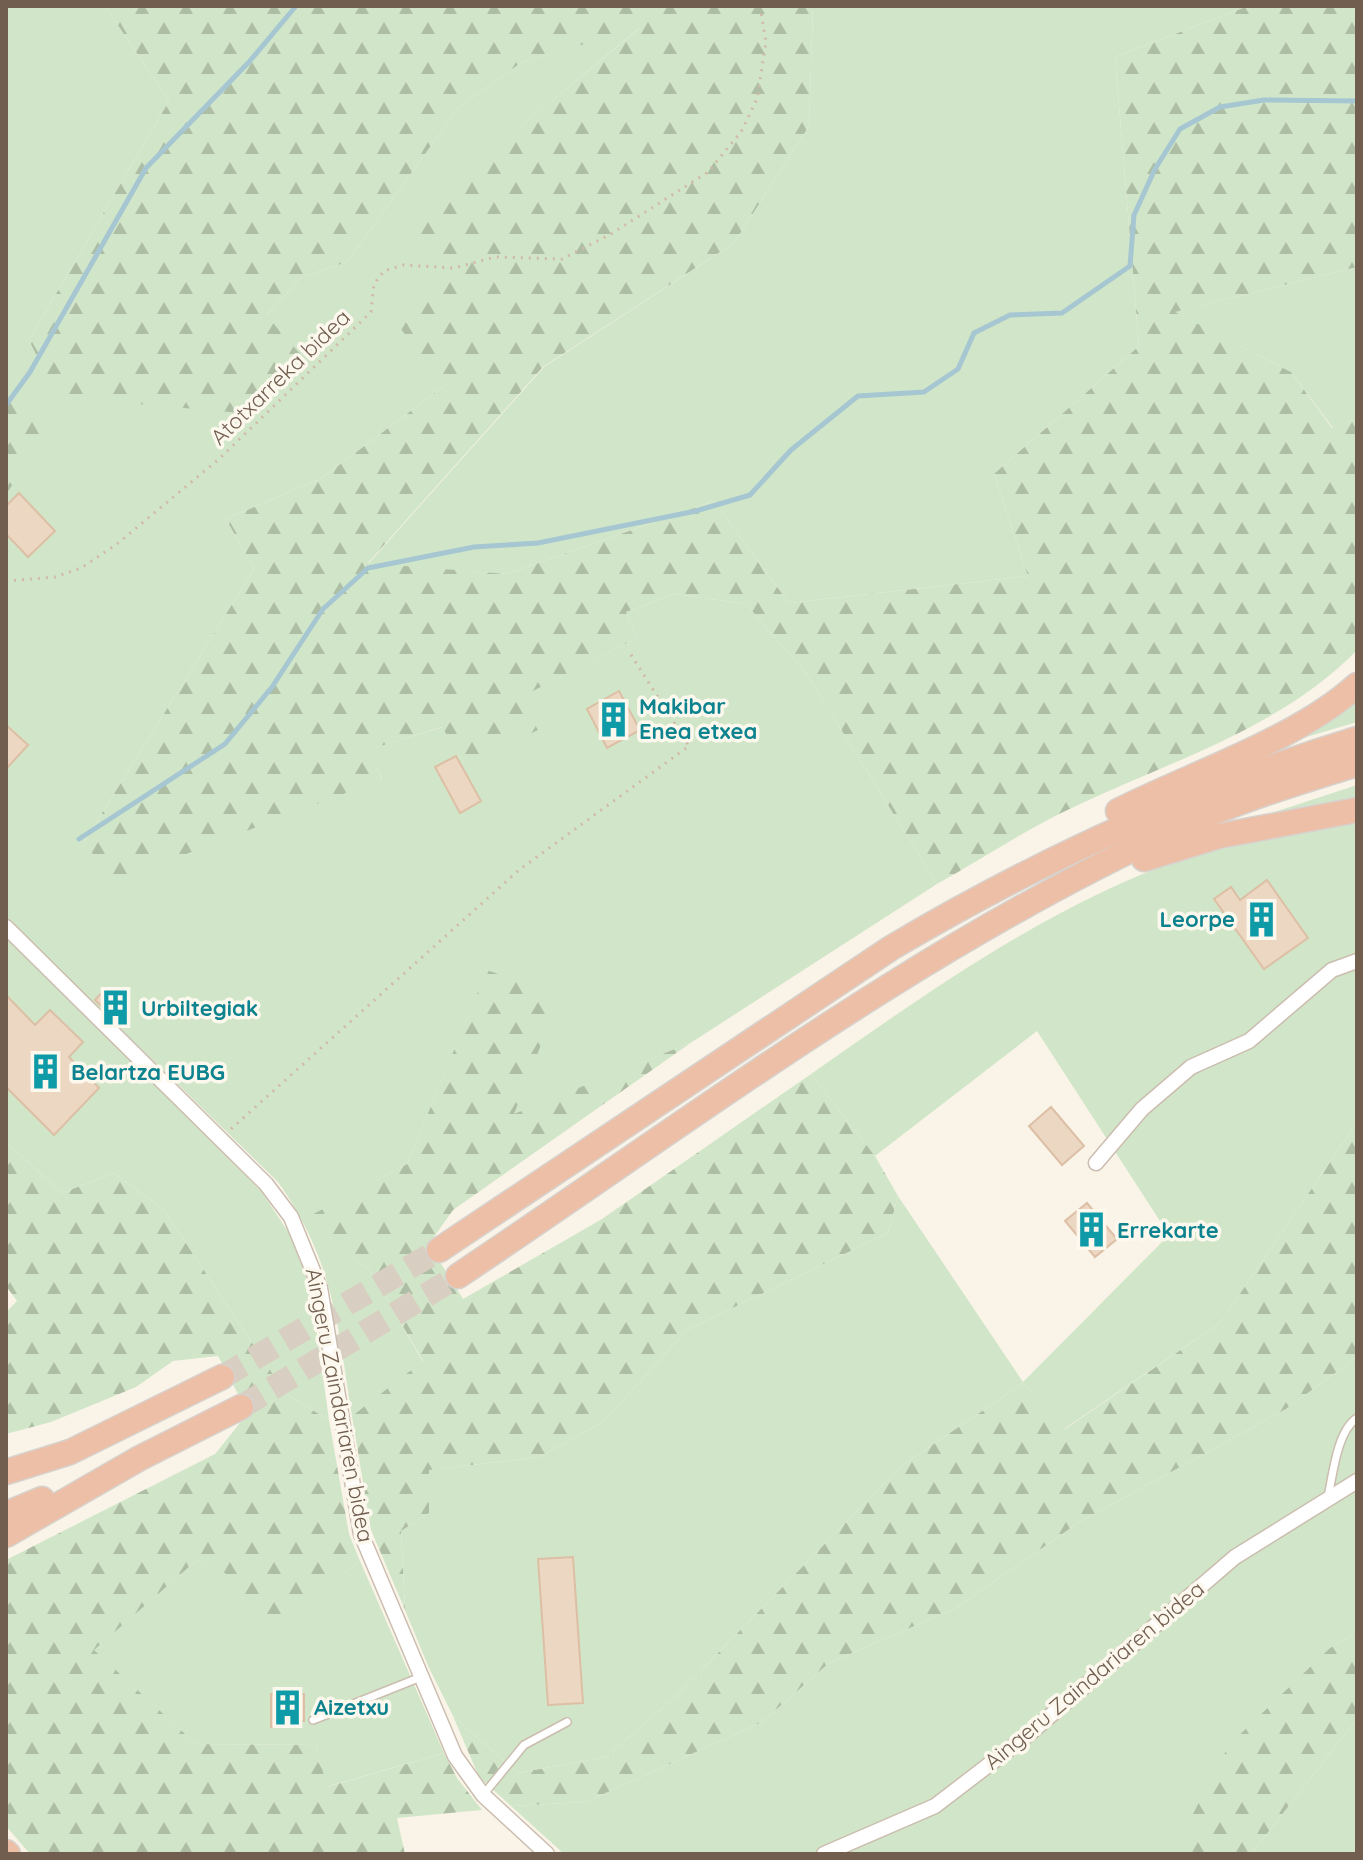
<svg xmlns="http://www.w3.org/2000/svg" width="1363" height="1860" viewBox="0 0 1363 1860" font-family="Quicksand,sans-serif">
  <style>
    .grass { fill: #d1e6c8 }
    .forest { fill: url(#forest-firs) }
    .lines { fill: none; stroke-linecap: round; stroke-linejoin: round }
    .stream { stroke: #a6c7d2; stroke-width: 5 }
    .building { fill: #ecd7c3; stroke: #dcbfa5; stroke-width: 2 }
    .highway-tunnel { stroke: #d8cec2; stroke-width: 24; stroke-dasharray: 24 12; stroke-linecap: butt }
    .lane-casing { stroke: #cbbdaf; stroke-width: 10 }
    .street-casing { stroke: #cbbdaf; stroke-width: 17 }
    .highway-casing { stroke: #d7d2ce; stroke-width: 27 }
    .path { stroke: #d1baa6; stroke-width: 3; stroke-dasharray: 2 6; stroke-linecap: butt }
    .lane { stroke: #fff; stroke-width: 7 }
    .street { stroke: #fff; stroke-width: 14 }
    .highway { stroke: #ecbfa6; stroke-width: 24 }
    .labels { text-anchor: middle; stroke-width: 7; stroke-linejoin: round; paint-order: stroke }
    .street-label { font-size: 22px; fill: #715e4f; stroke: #fdf8ee }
    .culture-label { font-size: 22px; font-weight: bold; fill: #0d838f; stroke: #fdf8ee; text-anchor: start }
  </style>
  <defs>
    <pattern id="forest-firs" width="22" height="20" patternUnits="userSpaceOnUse" patternTransform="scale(2)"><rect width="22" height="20" fill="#d1e6c8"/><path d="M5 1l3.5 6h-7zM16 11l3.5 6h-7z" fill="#aebea5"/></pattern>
  </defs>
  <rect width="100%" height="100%" fill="#faf4e8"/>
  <!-- grass -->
  <path class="grass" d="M6 6H105L169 101 29 340 266 315 302 277 347 262 459 107 522 62 642 26 403 224 450 279 445 385 322 478 226 519 254 569 84 842 382 778 367 750 443 727 466 766 518 698 637 638 626 612 675 594 746 604 806 673 937 884 692 1042 513 1115 487 971 407 1164 305 1219 370 1270 423 1362 352 1416C337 1323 334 1261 278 1182L6 917Z
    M813 6H1248L1115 57 1139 346 994 474 1028 576 789 603 714 501 507 574 368 564 544 367 734 243 809 126Z
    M1357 267V418L1333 428 1291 372 1174 312Z
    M1357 700V722L1303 738Z
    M1357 785V1122L1220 1323 1064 1429 1023 1383 900 1467 676 1696 606 1757 518 1773 453 1716 429 1668 405 1610 401 1531 429 1513 428 1470 539 1457 603 1422 687 1330 888 1233 898 1196 1023 1382 1169 1235 1037 1031 875 1156 811 1074C927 993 1049 905 1185 858 1207 851 1232 847 1256 842L1259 817Z
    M6 936 261 1191 295 1242 311 1290 329 1420 286 1394 164 1210 114 1173 62 1193 6 1142Z
    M1357 1357V1632L1330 1648 1172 1854H564L511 1806 586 1802 762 1722 829 1663 956 1608 1078 1523 1286 1409Z
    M197 1560 233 1576 263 1636 360 1561 444 1753 326 1787 316 1745 196 1744 93 1650Z
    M1357 1719V1854H1251Z"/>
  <!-- forest -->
  <path class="forest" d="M105 6H813L809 126 734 243 543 367 368 563 507 574 714 501 789 603 1028 576 994 474 1139 346 1115 57 1248 6H1357V267L1175 312 1291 372 1332 428 1357 418V650C1283 727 1171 761 1076 806 1028 828 983 858 937 884L806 673 746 604 675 594 626 612 637 638 519 698 538 730 466 766 442 727 368 750 382 779 113 882 84 842 254 569 226 519 322 478 445 385 400 328 449 279 402 224 640 28 522 62 459 107 347 262 302 277 266 315 308 363 253 414 57 397 29 340 169 101Z
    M6 378 47 437 6 494Z
    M487 970 560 996 514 1114 692 1042 453 1210 429 1244 463 1299 602 1219 811 1074 875 1156 898 1196 888 1233 687 1330 603 1422 539 1457 429 1470V1513L401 1531 405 1610 371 1530 352 1416 423 1361 370 1270 304 1219 407 1164Z
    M1357 1122V1357L1286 1409 1078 1523 956 1608 829 1663 762 1722 586 1802 511 1806 479 1777 453 1716 518 1773 606 1757 676 1696 900 1467 1023 1383 1065 1429 1220 1323Z
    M6 1142 62 1193 114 1173 164 1210 286 1394 329 1420 349 1534 360 1561 263 1637 233 1577 197 1560 94 1650 196 1744 316 1745 327 1787 444 1753 457 1778 482 1810 397 1818 405 1854H30L6 1826V1560L215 1454 248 1413 218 1356 173 1361 136 1387 51 1422 6 1434V1312L17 1301 6 1286Z
    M1357 1632V1719L1251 1854H1172L1229 1745 1330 1648Z"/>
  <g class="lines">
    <!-- stream -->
    <path class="stream" d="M6 405 30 372 146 168 249 62 296 6
      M79 839 225 744 272 687 323 609 368 568 474 547 538 543 696 511 750 495 791 450 858 396 924 392 958 369 974 333 1010 315 1062 313 1130 266 1134 215 1155 169 1180 129 1220 107 1264 100 1357 101"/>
  </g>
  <!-- building -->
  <path class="building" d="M19 493 55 531 28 557 6 534V506Z
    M619 691 640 730 607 748 587 709Z
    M6 725 28 745 6 769Z
    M456 756 481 801 460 813 435 767Z
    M1267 880 1308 938 1264 969 1214 899 1231 887 1240 900Z
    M106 988 126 1008 116 1020 95 1000Z
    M6 995 35 1025 50 1010 83 1042 69 1057 99 1088 54 1135 6 1087Z
    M1051 1107 1084 1146 1062 1165 1029 1126Z
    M1087 1203 1117 1239 1095 1257 1065 1221Z
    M573 1557 583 1703 548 1705 538 1559Z
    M271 1694H304V1721H291V1727H271Z"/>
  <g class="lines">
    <!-- highway-tunnel -->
    <path class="highway-tunnel" d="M222 1377 439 1250
      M241 1407 458 1276"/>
    <defs>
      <path id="lane" d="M1328 1497C1333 1474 1337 1431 1357 1418
        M313 1720 421 1677
        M483 1795 524 1745 567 1722"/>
      <path id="street" d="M6 927 266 1184 291 1217 320 1288 361 1534 455 1756 483 1795 547 1854
        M1096 1163 1142 1109 1191 1067 1249 1041 1332 970 1357 961
        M824 1854 935 1806 1029 1734 1235 1557 1357 1481"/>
      <path id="highway" d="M1118 811C1191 774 1298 739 1357 685
        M1144 859 1219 836 1357 810
        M439 1250 891 948C1038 861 1193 789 1357 739
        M458 1276C691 1120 919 947 1175 829 1234 802 1295 783 1357 764
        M6 1472 70 1452 222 1377
        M6 1514 42 1499
        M6 1535 140 1458 241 1407
        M6 1852 8 1854"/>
    </defs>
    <!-- lane casing -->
    <use href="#lane" class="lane-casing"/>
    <!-- street casing -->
    <use href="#street" class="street-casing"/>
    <!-- highway casing -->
    <use href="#highway" class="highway-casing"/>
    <!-- path -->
    <path class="path" d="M6 581 55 577 81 568 117 544 219 459 371 312 374 284 384 271 403 265 454 268 495 257 562 259 611 234 708 172 741 132 757 99 766 42 760 6
      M6 768V779
      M231 1129 519 870 689 746 628 650"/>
    <!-- lane -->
    <use href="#lane" class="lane"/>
    <!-- street -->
    <use href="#street" class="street"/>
    <!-- highway -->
    <use href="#highway" class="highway"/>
  </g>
  <!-- icons -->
  <defs>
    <symbol id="building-bare" viewBox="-9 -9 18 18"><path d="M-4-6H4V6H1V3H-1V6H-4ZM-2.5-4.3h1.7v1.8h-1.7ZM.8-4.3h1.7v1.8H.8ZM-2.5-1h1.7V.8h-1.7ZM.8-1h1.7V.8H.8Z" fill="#0f9aa8" stroke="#fdf8ee" stroke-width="2.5" paint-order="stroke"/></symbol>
  </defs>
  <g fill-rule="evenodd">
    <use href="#building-bare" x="588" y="694" width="51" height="51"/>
    <use href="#building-bare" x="1236" y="894" width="51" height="51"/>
    <use href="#building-bare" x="90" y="982" width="51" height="51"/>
    <use href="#building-bare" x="20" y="1046" width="51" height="51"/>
    <use href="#building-bare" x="1066" y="1204" width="51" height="51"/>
    <use href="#building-bare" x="262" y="1682" width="51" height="51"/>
  </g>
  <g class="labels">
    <!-- street labels -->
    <g class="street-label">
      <text transform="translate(280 377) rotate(-44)" y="8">Atotxarreka bidea</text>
      <text transform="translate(340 1405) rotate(79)" y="8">Aingeru Zaindariaren bidea</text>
      <text transform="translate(1094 1675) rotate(-40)" y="8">Aingeru Zaindariaren bidea</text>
    </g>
    <!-- culture labels -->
    <g class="culture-label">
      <text x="639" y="714">Makibar<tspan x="639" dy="25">Enea etxea</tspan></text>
      <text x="1235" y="927" text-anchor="end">Leorpe</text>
      <text x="141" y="1016">Urbiltegiak</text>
      <text x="71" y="1080">Belartza EUBG</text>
      <text x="1117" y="1238">Errekarte</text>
      <text x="314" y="1715">Aizetxu</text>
    </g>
  </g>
  <!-- border -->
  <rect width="1363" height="1860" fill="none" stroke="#715e4f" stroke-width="16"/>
</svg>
